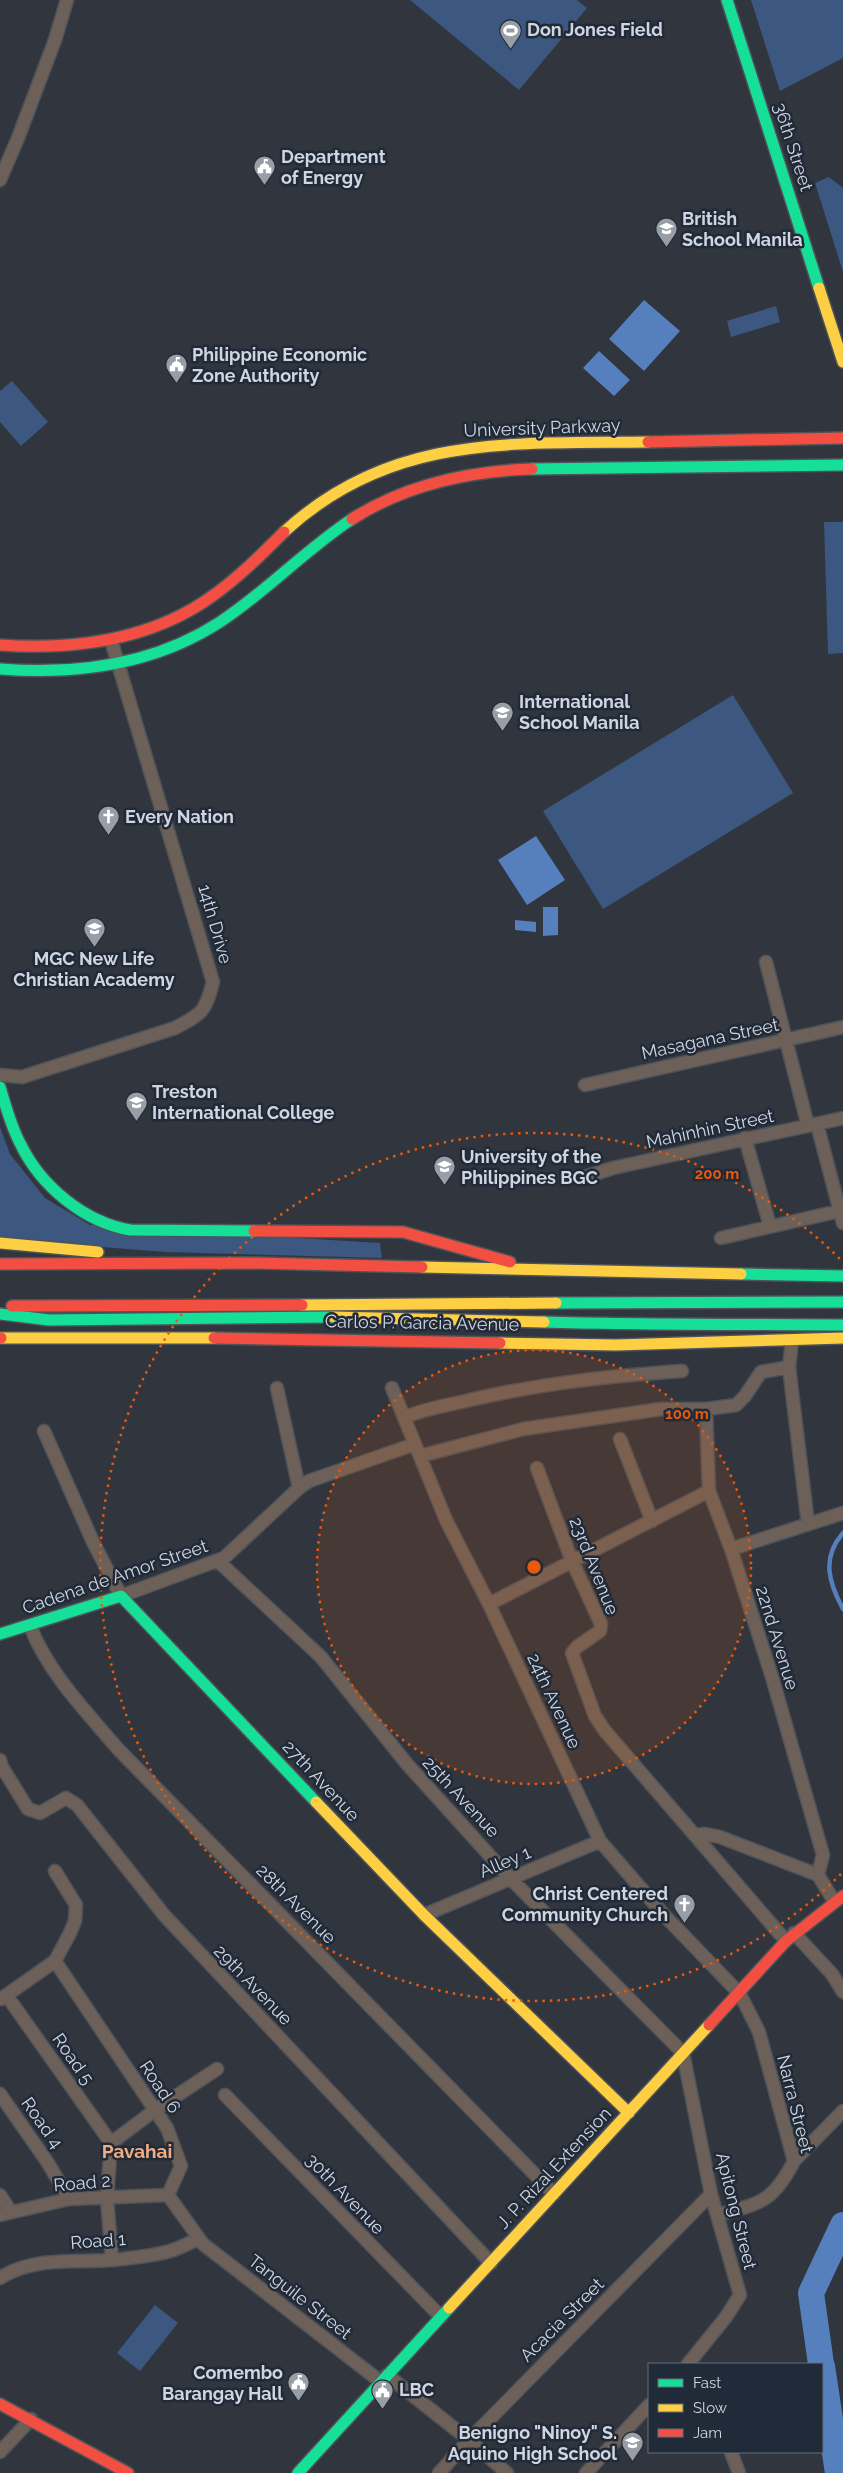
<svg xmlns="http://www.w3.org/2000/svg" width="843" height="2473" viewBox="0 0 843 2473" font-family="Raleway,sans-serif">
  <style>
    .green { fill: #3c5780 }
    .water { fill: #567fbe }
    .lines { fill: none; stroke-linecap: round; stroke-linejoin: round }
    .stream { stroke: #567fbe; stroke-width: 4.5 }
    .river { stroke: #567fbe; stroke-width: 26 }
    .street-casing { stroke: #4e5359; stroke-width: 15 }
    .fast-casing { stroke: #4e5359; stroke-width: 14 }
    .slow-casing { stroke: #4e5359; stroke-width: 14 }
    .jam-casing { stroke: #4e5359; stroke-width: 14 }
    .street { stroke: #6d6059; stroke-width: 12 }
    .fast { stroke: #16e098; stroke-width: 11 }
    .slow { stroke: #ffcf43; stroke-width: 11 }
    .jam { stroke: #f24e42; stroke-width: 11 }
    .ring { fill: none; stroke: #e8590c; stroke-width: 2.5; stroke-dasharray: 2.5 5 }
    .labels { text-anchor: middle; stroke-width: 5; stroke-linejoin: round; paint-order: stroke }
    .poi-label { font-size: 18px; font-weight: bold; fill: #d0d6df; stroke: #212a38; text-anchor: start }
    .street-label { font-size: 18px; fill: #d0d6df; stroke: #212a38 }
    .neighbourhood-label { font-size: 19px; font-weight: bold; fill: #f1ad81; stroke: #212a38 }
    .centre { fill: #e8590c; stroke: #212a38; stroke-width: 2.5 }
    .ring-label { font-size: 15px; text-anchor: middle; font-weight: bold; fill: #e8590c; stroke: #212a38; stroke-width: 5; stroke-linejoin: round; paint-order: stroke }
  </style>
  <rect width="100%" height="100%" fill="#31353d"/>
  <!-- green -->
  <path class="green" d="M410 0H577L587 8 519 90Z
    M751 0H843V58L780 91Z
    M829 177 843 188V272L815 183Z
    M776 306 780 322 731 337 727 321Z
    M12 381 48 422 21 446 0 422V391Z
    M824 522H843V653L828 654Z
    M733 695 793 793 603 909 543 811Z
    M0 1127 10 1154 45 1198 90 1225 380 1243 382 1258 165 1252 0 1239Z
    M155 2305 178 2323 140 2371 117 2353Z"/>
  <!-- water -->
  <path class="water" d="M644 300 680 331 644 371 609 339Z
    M599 351 630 380 614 396 583 368Z
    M536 836 565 880 527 905 498 860Z
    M543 907H558V935L543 936Z
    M515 920 536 922V932L515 930Z"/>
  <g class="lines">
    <!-- stream -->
    <path class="stream" d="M843 1533C821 1558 829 1583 843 1609"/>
    <!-- river -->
    <path class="river" d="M821 2364 811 2293 843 2225
      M822 2366 838 2473"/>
    <defs>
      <path id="street" d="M0 180 18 138 55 40 67 0
        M766 962 808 1126
        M0 1075 22 1077 175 1028C203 1013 205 1012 213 982L111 640
        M585 1085 843 1027
        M817 1124 843 1223
        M745 1138 770 1226
        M585 1177 613 1168 843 1118
        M721 1238 843 1210
        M792 1341 789 1367 808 1524
        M277 1388 299 1488
        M392 1388 446 1520 489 1604 600 1841 664 1915 739 1993 746 2006 759 2032 794 2161C773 2202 761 2203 718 2215
        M706 1409 709 1491 731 1549 772 1677 823 1855 818 1875
        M405 1417C427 1408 450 1405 474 1399 544 1383 611 1376 682 1371
        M44 1431 93 1542 121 1596 224 1558 299 1488 309 1481 415 1444
        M620 1439 652 1521
        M420 1456 523 1429 661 1409H706L736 1405 745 1396 761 1372 789 1367
        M537 1468 572 1561 601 1624 600 1631 577 1647 572 1653 595 1716 605 1731 786 1941
        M731 1549 843 1513
        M218 1561 321 1657 407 1764 510 1878 683 2053 711 2194 740 2295 726 2317 688 2364
        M489 1604 709 1491
        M30 1626C49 1674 85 1710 118 1749L554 2194
        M0 1760 2 1767 28 1809 40 1813 66 1798 77 1805 164 1915 491 2263
        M696 1835 705 1834 720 1837 818 1875 834 1901
        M424 1915 600 1841
        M794 1933 832 1974 843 1992
        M55 1961 167 2128 181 2166 168 2195 203 2244 381 2382
        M7 1996 111 2143
        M1 1999 55 1961 70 1933 75 1921 76 1905 55 1871
        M0 2094 48 2163 69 2199
        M225 2095 441 2317
        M794 2161 843 2111
        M0 2195 11 2212
        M0 2215 69 2199 168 2195
        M112 2260 107 2198 111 2143 155 2110 217 2069
        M0 2278C34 2256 75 2263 113 2260 131 2258 153 2256 170 2251 180 2248 189 2243 198 2239
        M387 2375 469 2440 507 2473
        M0 2452 31 2419
        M731 2452 739 2473
        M439 2473 469 2440 711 2194
        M586 2473 649 2405"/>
      <path id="fast" d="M727 0 819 288
        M532 469 843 465
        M0 669C77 675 154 665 220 622 266 592 305 550 352 519
        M0 1087C6 1107 11 1127 21 1145 41 1186 84 1222 130 1230L254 1231
        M741 1274 843 1276
        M556 1303 843 1302
        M0 1314 49 1320 334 1317
        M544 1322C644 1325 743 1324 843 1325
        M0 1634 121 1596 316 1802
        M298 2473 449 2308"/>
      <path id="slow" d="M819 288 843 362
        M284 532C391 433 513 444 648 442
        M0 1243 98 1252
        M422 1267 741 1274
        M302 1305 556 1303
        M334 1317 544 1322
        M0 1338H214
        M500 1343 616 1345 843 1338
        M316 1802 424 1915 629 2113
        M449 2308 709 2025"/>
      <path id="jam" d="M648 442 843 438
        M352 519C407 484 468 471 532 469
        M0 645C73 650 149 641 211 597 238 578 261 555 284 532
        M254 1231 403 1232 510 1262
        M0 1264 249 1263 422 1267
        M12 1306 302 1305
        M0 1338H1
        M214 1338 500 1343
        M709 2025 786 1941 843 1896
        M0 2404 128 2473"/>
    </defs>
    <!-- street casing -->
    <use href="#street" class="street-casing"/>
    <!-- fast casing -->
    <use href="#fast" class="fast-casing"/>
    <!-- slow casing -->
    <use href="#slow" class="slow-casing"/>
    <!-- jam casing -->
    <use href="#jam" class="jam-casing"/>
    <!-- street -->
    <use href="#street" class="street"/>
    <!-- fast -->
    <use href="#fast" class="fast"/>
    <!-- slow -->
    <use href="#slow" class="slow"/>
    <!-- jam -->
    <use href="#jam" class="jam"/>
  </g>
  <!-- distance rings -->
  <circle cx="534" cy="1567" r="217" fill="#e8590c" fill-opacity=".12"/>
  <g class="ring">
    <circle cx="534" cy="1567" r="217"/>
    <path d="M841 1874A434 434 0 1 1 841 1260"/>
  </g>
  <!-- icons -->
  <defs>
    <symbol id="stadium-pin" viewBox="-11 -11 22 30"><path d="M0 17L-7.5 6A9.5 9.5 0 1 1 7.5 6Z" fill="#989ea6" stroke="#212a38"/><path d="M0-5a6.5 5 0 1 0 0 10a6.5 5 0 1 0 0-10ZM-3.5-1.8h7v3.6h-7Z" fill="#fff"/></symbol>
    <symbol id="civic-pin" viewBox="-11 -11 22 30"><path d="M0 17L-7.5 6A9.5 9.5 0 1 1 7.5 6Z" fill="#989ea6" stroke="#212a38"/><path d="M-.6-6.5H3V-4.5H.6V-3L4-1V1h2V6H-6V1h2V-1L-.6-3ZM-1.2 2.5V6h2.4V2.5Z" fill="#fff"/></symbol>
    <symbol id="school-pin" viewBox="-11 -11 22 30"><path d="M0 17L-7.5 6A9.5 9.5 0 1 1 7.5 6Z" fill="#989ea6" stroke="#212a38"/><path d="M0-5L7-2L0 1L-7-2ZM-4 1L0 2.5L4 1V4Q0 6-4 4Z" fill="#fff"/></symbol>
    <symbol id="church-pin" viewBox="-11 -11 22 30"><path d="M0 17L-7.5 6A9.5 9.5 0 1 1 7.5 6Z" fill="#989ea6" stroke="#212a38"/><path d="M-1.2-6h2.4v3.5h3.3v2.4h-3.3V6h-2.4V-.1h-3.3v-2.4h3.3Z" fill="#fff"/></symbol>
    <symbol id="university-pin" viewBox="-11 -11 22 30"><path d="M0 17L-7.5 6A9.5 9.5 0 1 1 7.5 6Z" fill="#989ea6" stroke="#212a38"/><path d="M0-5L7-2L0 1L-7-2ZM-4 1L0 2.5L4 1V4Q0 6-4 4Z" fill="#fff"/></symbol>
  </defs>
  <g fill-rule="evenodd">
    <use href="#stadium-pin" x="498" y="18" width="25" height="34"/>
    <use href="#civic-pin" x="252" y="154" width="25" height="34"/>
    <use href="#school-pin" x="654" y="216" width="25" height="34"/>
    <use href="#civic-pin" x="164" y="352" width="25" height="34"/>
    <use href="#school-pin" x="490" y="700" width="25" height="34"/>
    <use href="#church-pin" x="96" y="804" width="25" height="34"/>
    <use href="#school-pin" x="82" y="916" width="25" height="34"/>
    <use href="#university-pin" x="124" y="1090" width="25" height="34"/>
    <use href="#university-pin" x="432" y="1154" width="25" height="34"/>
    <use href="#church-pin" x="672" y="1892" width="25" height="34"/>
    <use href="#civic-pin" x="286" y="2370" width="25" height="34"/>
    <use href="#civic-pin" x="370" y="2378" width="25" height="34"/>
    <use href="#school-pin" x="620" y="2430" width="25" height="34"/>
  </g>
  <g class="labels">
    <!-- poi labels -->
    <g class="poi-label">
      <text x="527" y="36">Don Jones Field</text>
      <text x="281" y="163">Department<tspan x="281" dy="21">of Energy</tspan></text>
      <text x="682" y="225">British<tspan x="682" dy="21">School Manila</tspan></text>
      <text x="192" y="361">Philippine Economic<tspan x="192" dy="21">Zone Authority</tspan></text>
      <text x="519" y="708">International<tspan x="519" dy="21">School Manila</tspan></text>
      <text x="125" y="823">Every Nation</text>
      <text x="94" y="965" text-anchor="middle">MGC New Life<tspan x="94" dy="21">Christian Academy</tspan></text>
      <text x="152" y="1098">Treston<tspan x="152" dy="21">International College</tspan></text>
      <text x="461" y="1163">University of the<tspan x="461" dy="21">Philippines BGC</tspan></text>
      <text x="668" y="1900" text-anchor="end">Christ Centered<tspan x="668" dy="21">Community Church</tspan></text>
      <text x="283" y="2379" text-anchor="end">Comembo<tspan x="283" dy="21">Barangay Hall</tspan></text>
      <text x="399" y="2396">LBC</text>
      <text x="617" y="2439" text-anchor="end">Benigno "Ninoy" S.<tspan x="617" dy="21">Aquino High School</tspan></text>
    </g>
    <!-- street labels -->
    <g class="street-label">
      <text transform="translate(793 147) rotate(72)" y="6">36th Street</text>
      <text transform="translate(542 428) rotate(-2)" y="6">University Parkway</text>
      <text transform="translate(215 924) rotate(74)" y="6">14th Drive</text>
      <text transform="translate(710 1039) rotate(-12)" y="6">Masagana Street</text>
      <text transform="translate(710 1129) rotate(-12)" y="6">Mahinhin Street</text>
      <text transform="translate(422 1323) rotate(1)" y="6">Carlos P. Garcia Avenue</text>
      <text transform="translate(594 1566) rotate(68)" y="6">23rd Avenue</text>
      <text transform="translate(115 1577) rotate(-19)" y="6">Cadena de Amor Street</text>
      <text transform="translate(777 1638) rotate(73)" y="6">22nd Avenue</text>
      <text transform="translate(554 1701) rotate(65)" y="6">24th Avenue</text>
      <text transform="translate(321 1781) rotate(47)" y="6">27th Avenue</text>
      <text transform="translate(461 1797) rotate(47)" y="6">25th Avenue</text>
      <text transform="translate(505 1862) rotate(-23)" y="6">Alley 1</text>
      <text transform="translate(296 1904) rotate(45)" y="6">28th Avenue</text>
      <text transform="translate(253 1985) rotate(46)" y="6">29th Avenue</text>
      <text transform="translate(73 2059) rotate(55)" y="6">Road 5</text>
      <text transform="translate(160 2087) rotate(56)" y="6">Road 6</text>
      <text transform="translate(795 2104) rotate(76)" y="6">Narra Street</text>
      <text transform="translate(42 2123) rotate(55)" y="6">Road 4</text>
      <text transform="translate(554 2168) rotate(-47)" y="6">J. P. Rizal Extension</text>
      <text transform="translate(82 2183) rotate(-5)" y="6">Road 2</text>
      <text transform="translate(345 2194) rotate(46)" y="6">30th Avenue</text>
      <text transform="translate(736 2211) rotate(76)" y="6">Apitong Street</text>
      <text transform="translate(98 2241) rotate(-4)" y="6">Road 1</text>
      <text transform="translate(300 2297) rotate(38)" y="6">Tanguile Street</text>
      <text transform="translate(562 2320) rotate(-45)" y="6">Acacia Street</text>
    </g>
    <!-- neighbourhood labels -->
    <g class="neighbourhood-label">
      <text x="137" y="2158">Pavahai</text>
    </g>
  </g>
  <circle cx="534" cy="1567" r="8" class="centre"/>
  <g class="ring-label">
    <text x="717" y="1179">200 m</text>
    <text x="687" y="1419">100 m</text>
  </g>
  <!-- legend -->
  <rect x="648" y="2363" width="175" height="90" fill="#212a38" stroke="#676f7b"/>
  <rect x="658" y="2379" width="25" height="8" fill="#16e098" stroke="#676f7b"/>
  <text x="693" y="2388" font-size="15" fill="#d0d6df">Fast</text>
  <rect x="658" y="2404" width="25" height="8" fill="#ffcf43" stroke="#676f7b"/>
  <text x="693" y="2413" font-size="15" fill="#d0d6df">Slow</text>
  <rect x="658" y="2429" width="25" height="8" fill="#f24e42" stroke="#676f7b"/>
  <text x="693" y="2438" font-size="15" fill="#d0d6df">Jam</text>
</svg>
